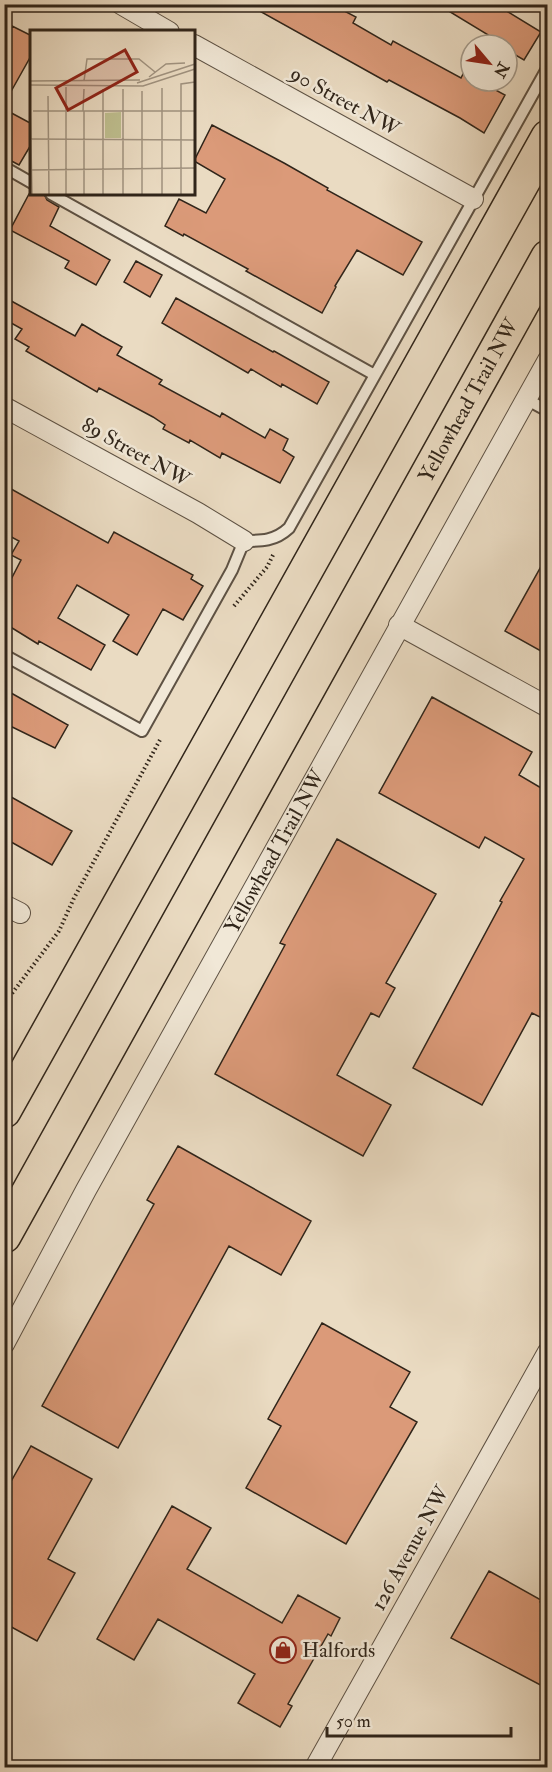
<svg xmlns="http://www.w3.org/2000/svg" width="552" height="1772" viewBox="0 0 552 1772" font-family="'IM FELL Double Pica',serif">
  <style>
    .building { fill: #db9a79; stroke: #30251a; stroke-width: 1.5 }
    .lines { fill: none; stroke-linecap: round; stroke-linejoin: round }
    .lane-casing { stroke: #5e5244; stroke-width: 14 }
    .street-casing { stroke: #5e5244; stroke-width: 22 }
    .highway-casing { stroke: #30251a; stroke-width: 36 }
    .path { stroke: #30251a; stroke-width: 4; stroke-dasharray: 1.5 3; stroke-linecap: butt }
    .lane { stroke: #f1e8d7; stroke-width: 10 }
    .street { stroke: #f1e8d7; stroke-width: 20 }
    .highway { stroke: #eadbc2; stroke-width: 33 }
    .labels { text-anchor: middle; stroke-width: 5; stroke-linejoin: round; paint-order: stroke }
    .street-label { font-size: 21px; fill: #30251a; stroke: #f1e8d7 }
    .poi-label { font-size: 21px; fill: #30251a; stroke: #f1e8d7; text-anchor: start }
    .inset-road { fill: none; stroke: #a0927f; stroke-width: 1.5 }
    .view { fill: #8f2418; fill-opacity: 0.15; stroke: #8f2418; stroke-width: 3 }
    .inset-edge { fill: none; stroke: #30251a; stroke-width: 3 }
  </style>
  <rect width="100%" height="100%" fill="#eadbc2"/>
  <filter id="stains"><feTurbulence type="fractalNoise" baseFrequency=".00333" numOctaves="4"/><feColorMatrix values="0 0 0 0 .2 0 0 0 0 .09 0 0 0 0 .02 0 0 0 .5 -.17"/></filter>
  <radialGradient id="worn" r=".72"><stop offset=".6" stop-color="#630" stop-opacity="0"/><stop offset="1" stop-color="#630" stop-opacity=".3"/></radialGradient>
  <!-- building -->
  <path class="building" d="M247 4H331L356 17 353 23 391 45 393 41 461 78 464 72 471 76V81H479L505 95 484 133 460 118 389 80 387 82Z
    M437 4H495L541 32 524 60 507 50V45H499L494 42 495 39Z
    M12 26 32 36V54L4 104V40Z
    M4 109 32 124V143L19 165 4 157Z
    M212 125 284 163 328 188 327 190 422 242 403 275 357 250 335 286 336 287 322 313 246 271 248 269 184 234 183 236 165 226 179 199 206 213 225 179 194 161Z
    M29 194H44L47 200 59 207 50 226 110 260 96 285 65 268 69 261 10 230Z
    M136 261 162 275 150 297 124 282Z
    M4 297 75 336 82 324 102 336 122 347 117 355 162 380 159 384 220 417 222 413 265 438 270 429 288 439 283 450 294 457 280 483 222 453 220 458 190 440 189 443 163 429 165 425 153 417 99 388 97 392 26 351 29 347 15 339 22 329 4 319Z
    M176 298 273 352 274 351 329 382 317 404 282 384 281 387 251 369 248 373 162 323Z
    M4 485 108 543 114 532 193 575 191 579 203 586 183 620 163 609 137 655 113 641 129 615 77 585 58 618 105 645 91 670 39 641 38 644 4 623V593L21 560 11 555 19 541 4 533Z
    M548 554V655L505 631Z
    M4 689 68 725 55 748 4 723Z
    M432 697 532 752 519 775 548 792V1021L532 1013 482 1105 413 1068 502 902 500 901 524 859 485 837 479 848 379 793Z
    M4 793 72 831 52 865 4 838Z
    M337 839 436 894 386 983 395 988 379 1017 371 1013 337 1075 391 1105 363 1156 215 1074 285 945 280 943Z
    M178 1146 311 1221 281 1275 229 1246 118 1448 42 1406 154 1204 147 1200Z
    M322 1323 410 1372 390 1407 417 1422 346 1544 246 1488 281 1426 268 1419Z
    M31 1446 92 1479 48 1559 75 1573 37 1641 4 1623V1494Z
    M172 1506 211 1528 187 1569 282 1623 298 1595 340 1618 331 1636 328 1634 288 1704 292 1706 280 1727 238 1703 255 1674 158 1619 134 1660 97 1639Z
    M489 1571 541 1600 540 1602 548 1606V1689L451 1638Z"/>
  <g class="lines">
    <defs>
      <path id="lane" d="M4 167 32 183
        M51 194 373 374
        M526 399 548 411
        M4 655 142 731 232 570 244 541C262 541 275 541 289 528L548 67"/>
      <g id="street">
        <path d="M121 4 169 32"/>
        <path d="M194 45 473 199"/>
        <path d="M4 407 198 513 244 541"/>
        <path d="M399 625 548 707"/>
        <path d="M4 905 20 913"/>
        <path id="s1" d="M4 1344 86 1190 548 360"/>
        <path d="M315 1768 548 1352"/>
      </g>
      <g id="highway">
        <path d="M4 1111 548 137"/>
        <path id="s2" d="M4 1236 548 257"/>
      </g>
    </defs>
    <!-- lane casing -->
    <use href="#lane" class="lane-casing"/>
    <!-- street casing -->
    <use href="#street" class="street-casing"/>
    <!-- highway casing -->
    <use href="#highway" class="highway-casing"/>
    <!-- path -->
    <path class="path" d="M234 606 267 567 273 555
      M4 1004 59 931 74 898 161 738"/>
    <!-- lane -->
    <use href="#lane" class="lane"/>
    <!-- street -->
    <use href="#street" class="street"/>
    <!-- highway -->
    <use href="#highway" class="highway"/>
  </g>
  <!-- icons -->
  <defs>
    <symbol id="shop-ring" viewBox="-11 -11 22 22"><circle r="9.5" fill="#f1e8d7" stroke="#8f2418" stroke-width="1.5"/><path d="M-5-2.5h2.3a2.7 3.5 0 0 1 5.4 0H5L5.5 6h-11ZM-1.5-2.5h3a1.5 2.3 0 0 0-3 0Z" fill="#8f2418"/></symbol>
  </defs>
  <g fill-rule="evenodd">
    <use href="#shop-ring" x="268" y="1635" width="30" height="30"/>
  </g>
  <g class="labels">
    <!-- street labels -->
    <g class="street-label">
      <text transform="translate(345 101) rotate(29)" y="7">90 Street NW</text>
      <text dy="7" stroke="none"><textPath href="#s2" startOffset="956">Yellowhead Trail NW</textPath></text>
      <text transform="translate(136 452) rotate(29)" y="7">89 Street NW</text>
      <text dy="7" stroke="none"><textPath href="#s1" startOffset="562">Yellowhead Trail NW</textPath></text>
      <text transform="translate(410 1548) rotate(-61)" y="7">126 Avenue NW</text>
    </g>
    <!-- poi labels -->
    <g class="poi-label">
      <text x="302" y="1657">Halfords</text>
    </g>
  </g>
  <!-- overview -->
  <g transform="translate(30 30)">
    <rect width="165" height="165" fill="#eadbc2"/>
    <path d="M91 82V108H75V83Z" fill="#bebe8e"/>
    <path class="inset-road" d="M119 47 136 34 155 33M0 51 110 50M54 51 57 29H109L125 42M107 53 165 34M0 55 113 56 165 39M36 57V165M73 59V165M93 59V165M112 61V165M0 66 2 165M18 66 19 165M3 81H53L54 59M0 109 165 110M0 140 165 138M54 165V81H165M132 165V58M151 165V54L165 52"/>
    <path class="view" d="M95 20 107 42 38 80 26 58Z"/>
    <rect width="165" height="165" class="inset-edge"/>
  </g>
  <!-- margin -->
  <rect width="552" height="1772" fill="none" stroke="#eadbc2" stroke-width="24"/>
  <rect x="6" y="6" width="540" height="1760" fill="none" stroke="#30251a" stroke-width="3"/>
  <rect x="12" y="12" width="528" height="1748" fill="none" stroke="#30251a" stroke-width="1.5"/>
  <!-- north arrow -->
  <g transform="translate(489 63) rotate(119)"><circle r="28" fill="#f1e8d7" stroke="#a49a8b" stroke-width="1.5"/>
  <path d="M0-4.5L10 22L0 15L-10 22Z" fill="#8f2418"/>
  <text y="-9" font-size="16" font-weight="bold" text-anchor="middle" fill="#30251a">N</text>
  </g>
  <!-- scale -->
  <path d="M327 1727v9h184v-9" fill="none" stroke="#30251a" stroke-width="3"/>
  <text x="336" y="1727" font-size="18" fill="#30251a" stroke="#f1e8d7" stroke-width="4.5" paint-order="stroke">50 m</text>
  <rect width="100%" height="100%" filter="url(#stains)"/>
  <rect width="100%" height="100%" fill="url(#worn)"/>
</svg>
